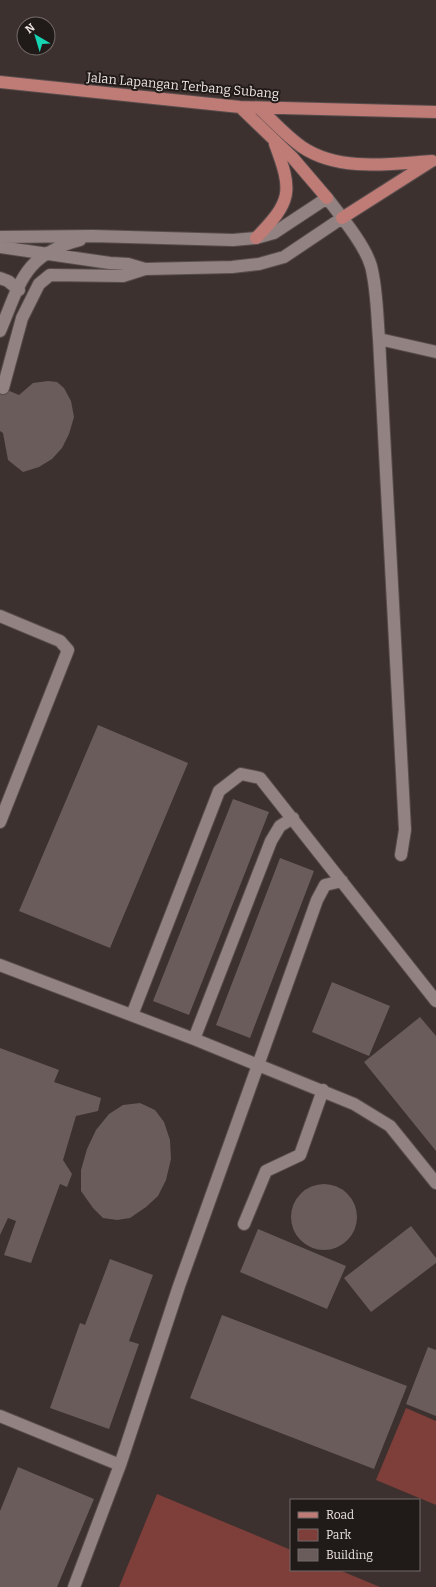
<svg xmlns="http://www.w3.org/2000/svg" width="436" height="1587" viewBox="0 0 436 1587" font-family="Bitter,serif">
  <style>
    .green { fill: #7e3e39 }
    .building { fill: #695c5a }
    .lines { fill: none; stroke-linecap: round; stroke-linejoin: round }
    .lane-casing { stroke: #584d4c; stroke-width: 14 }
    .primary-casing { stroke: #584d4c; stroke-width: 14 }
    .lane { stroke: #928382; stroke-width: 12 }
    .primary { stroke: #bf7b75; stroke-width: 12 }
    .labels { text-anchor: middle; stroke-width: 4; stroke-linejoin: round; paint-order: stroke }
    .street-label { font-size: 13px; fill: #ede5e4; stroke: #201a19 }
  </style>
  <rect width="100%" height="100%" fill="#3d312f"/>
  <!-- green -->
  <path class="green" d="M406 1408 436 1421V1505L376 1480Z
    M157 1494 291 1550V1570H339L380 1587H119Z"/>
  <!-- building -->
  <path class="building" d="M48 381 57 382 64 388 71 401 74 417 69 434 62 448 52 459 39 467 23 472 8 460 3 433 0 431V387L19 395 33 383Z
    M98 725 188 763 110 948 19 911Z
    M233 799 269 812 189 1015 153 1001Z
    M280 858 314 871 250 1038 216 1025Z
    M332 982 390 1006 369 1056 312 1032Z
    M420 1017 436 1036V1151L364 1062Z
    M0 1048 59 1070 54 1082 101 1098 98 1111 76 1116 63 1160 72 1174 67 1187 60 1184 31 1263 4 1255 16 1221 8 1218 0 1235Z
    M140 1103 155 1110 164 1122 170 1140 171 1159 166 1180 158 1196 146 1207 130 1218 117 1220 103 1218 93 1208 81 1191V1170L87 1149 96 1130 109 1114 123 1105Z
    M291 1217a33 33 0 1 1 66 0a33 33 0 1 1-66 0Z
    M411 1226 436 1258V1263L371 1312 344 1278Z
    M258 1229 346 1266 327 1309 240 1272Z
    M110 1259 153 1275 129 1341 139 1344 109 1429 50 1408 80 1323 85 1325Z
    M222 1315 407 1386 374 1469 190 1398Z
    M428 1347 436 1350V1416L406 1404Z
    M18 1467 94 1499 57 1587H0V1511Z"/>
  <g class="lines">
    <defs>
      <path id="lane" d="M0 237 93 236 233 240 256 238 274 233 327 198C340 215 365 245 371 266 377 289 377 315 379 339L405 830 401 855
        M0 247 110 263 128 264 145 269
        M0 278 8 281 19 290
        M0 331C21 282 23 255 80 240
        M379 339 436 352
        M3 388 22 318 39 284 50 275 123 276 145 269 232 267 259 264 284 257 342 218
        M0 616 60 641 68 650 0 822
        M0 965 194 1039 354 1104 390 1126 436 1183
        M132 1015 219 791 241 774 260 778 436 1001
        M194 1039 271 841 280 826 293 818
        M244 1224 266 1171 300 1155 323 1090
        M0 1416 120 1465
        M74 1587 120 1465 179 1286 317 900 325 885 342 881"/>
      <path id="primary" d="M0 82 240 107 436 112
        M240 107 292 157 327 198
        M259 108C273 121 286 136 302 147 339 172 390 164 432 161
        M342 218 430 162
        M256 238C292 201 293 192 275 144"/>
    </defs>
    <!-- lane casing -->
    <use href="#lane" class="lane-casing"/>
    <!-- primary casing -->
    <use href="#primary" class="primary-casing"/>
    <!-- lane -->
    <use href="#lane" class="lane"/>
    <!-- primary -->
    <use href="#primary" class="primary"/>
  </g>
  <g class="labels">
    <!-- street labels -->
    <g class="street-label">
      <text transform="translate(183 85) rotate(5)" y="5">Jalan Lapangan Terbang Subang</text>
    </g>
  </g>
  <!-- legend -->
  <rect x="290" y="1499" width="130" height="72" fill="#201a19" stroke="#726b6a"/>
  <rect x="298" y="1512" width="20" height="6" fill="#bf7b75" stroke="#726b6a"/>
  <text x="326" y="1519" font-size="12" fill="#ede5e4">Road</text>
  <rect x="298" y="1529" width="20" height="12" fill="#7e3e39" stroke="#726b6a"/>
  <text x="326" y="1539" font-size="12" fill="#ede5e4">Park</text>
  <rect x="298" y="1549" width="20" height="12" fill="#695c5a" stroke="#726b6a"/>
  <text x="326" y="1559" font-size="12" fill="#ede5e4">Building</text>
  <!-- north arrow -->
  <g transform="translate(36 36) rotate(322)"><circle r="19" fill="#201a19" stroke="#726b6a"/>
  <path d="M0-3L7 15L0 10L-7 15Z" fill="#15d5b3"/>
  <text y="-6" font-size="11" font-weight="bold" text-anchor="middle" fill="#ede5e4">N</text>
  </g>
</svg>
